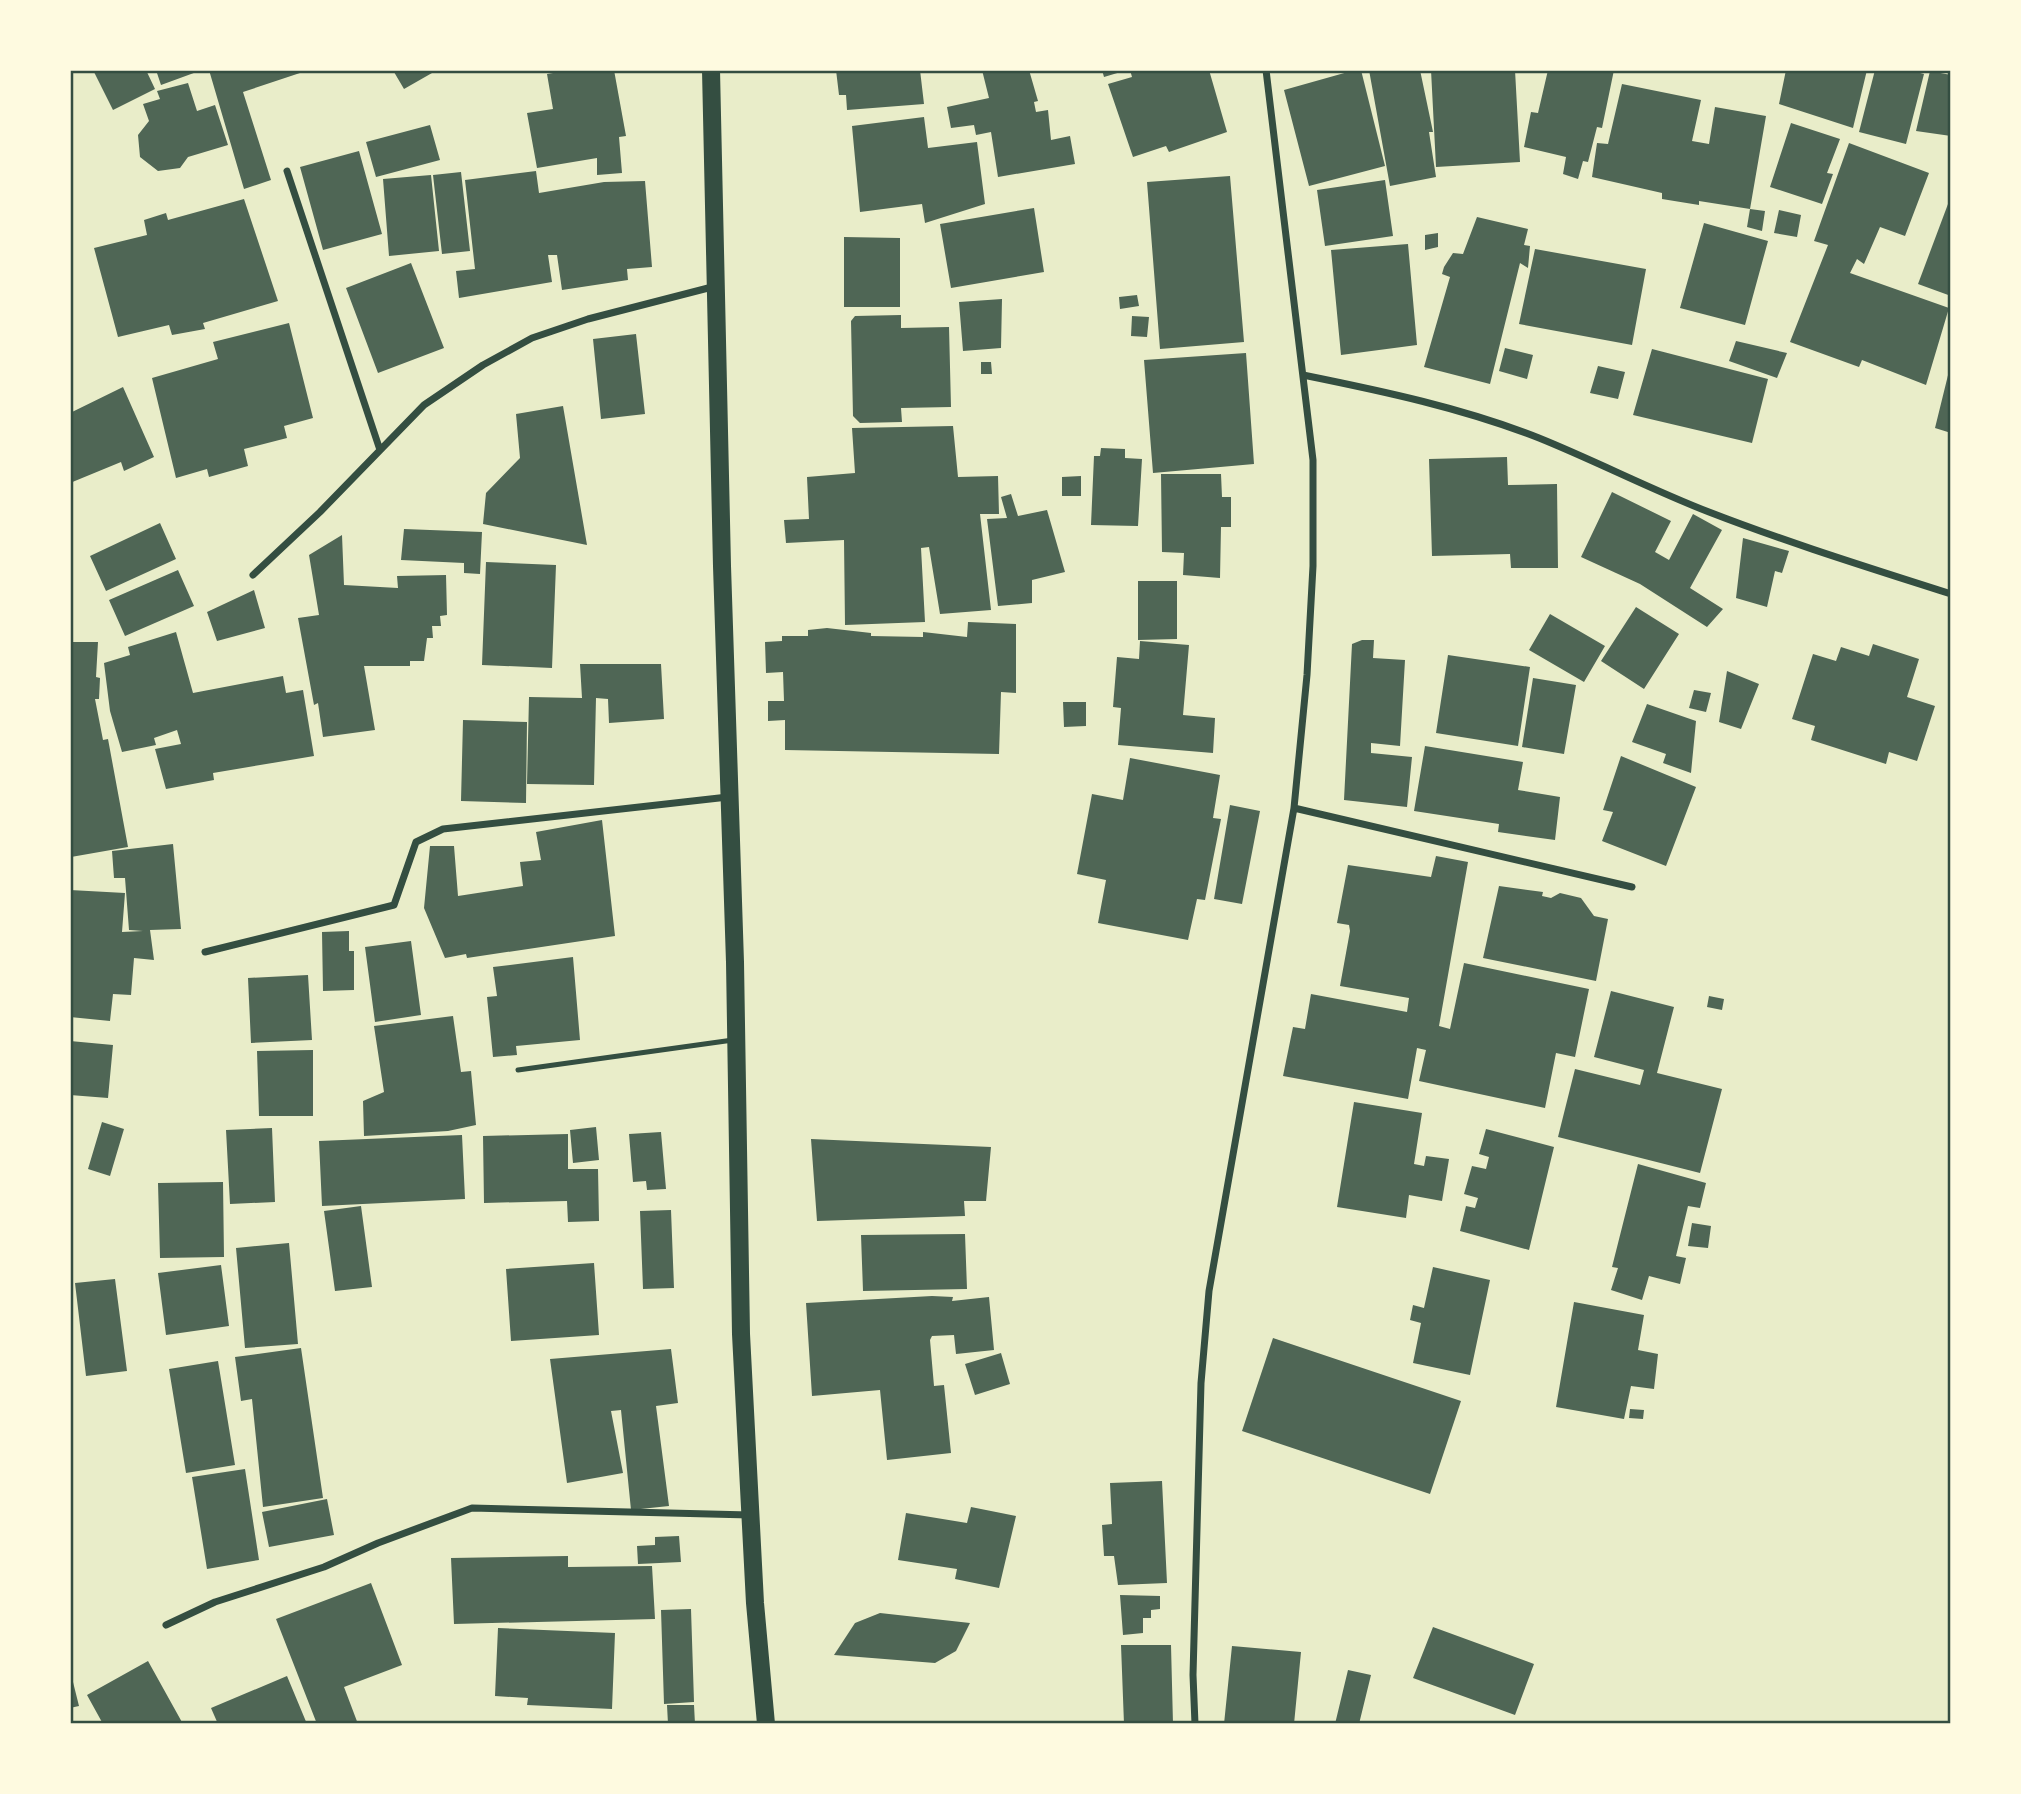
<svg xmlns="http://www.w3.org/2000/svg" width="2021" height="1794" viewBox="0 0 2021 1794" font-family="'Roboto Condensed',sans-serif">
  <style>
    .building { fill: #4f6655 }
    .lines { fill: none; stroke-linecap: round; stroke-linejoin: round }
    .service { stroke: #344e41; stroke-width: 5 }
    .minor { stroke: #344e41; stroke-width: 7 }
    .primary { stroke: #344e41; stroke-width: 18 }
    .neatline { fill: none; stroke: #344e41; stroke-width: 2.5 }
  </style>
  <rect width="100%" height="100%" fill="#e9edc9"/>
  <!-- building -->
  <path class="building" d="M93 70H146L155 89 113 110Z
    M156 70H202L161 85Z
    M209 70H309L243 92 271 180 244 189Z
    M398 70H431L432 73 404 89 394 72Z
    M571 70H614L626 136 619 137 622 173 597 175V158L537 168 527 113 553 109 547 74Z
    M836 70H920L924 104 847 110 846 95H839Z
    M982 70H1029L1038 101 1034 102 1036 112 1048 110 1051 140 1070 136 1075 164 998 177 991 132 976 135 974 125 951 128 947 107 989 98Z
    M1102 70H1124V71L1104 77Z
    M1130 70H1209L1227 132 1169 152 1166 146 1133 157 1108 84 1132 77Z
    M1355 70H1361L1385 166 1309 186 1284 90Z
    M1369 70H1420L1433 132H1429L1436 177 1390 186Z
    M1431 70H1515L1520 162 1436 167Z
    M1548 70H1614L1602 128 1597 127 1588 162 1583 161 1578 179 1563 174 1566 157 1524 147 1531 112 1538 113Z
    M1786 70H1867L1853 128 1779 104Z
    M1875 70H1909L1924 74 1906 144 1859 132Z
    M1930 71 1951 75V136L1916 131Z
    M188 83 197 111 215 105 228 145 188 157 180 168 158 171 140 157 138 135 149 121 143 104 160 99 157 91Z
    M1622 84 1701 100 1692 141 1709 144 1715 107 1766 116 1750 209 1699 201V205L1662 199V193L1592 177 1597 143 1608 144Z
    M924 117 928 148 977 142 985 204 925 223 922 204 860 212 852 126Z
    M1791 123 1840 139 1827 173 1833 174 1822 204 1770 187Z
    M430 125 440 160 376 177 366 142Z
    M1849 143 1929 173 1905 236 1880 227 1864 264 1857 259 1850 273 1949 308 1926 385 1862 360 1859 367 1790 342 1828 245 1814 241Z
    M359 151 382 234 323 250 300 167Z
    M536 171 539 193 604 182 645 181 652 267 627 269 628 280 562 290 557 255H548L552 282 459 298 456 271 475 269 465 180Z
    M461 172 470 251 442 254 433 175Z
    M431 175 439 251 389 256 383 179Z
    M1230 176 1244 342 1160 349 1147 182Z
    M1385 180 1393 236 1325 246 1317 190Z
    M1951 196V296L1918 284Z
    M244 199 278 301 203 323 205 329 172 335 169 325 118 337 94 248 147 235 144 220 166 213 168 220Z
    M1034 208 1044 272 951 288 940 224Z
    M1750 209 1765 211 1762 231 1747 227Z
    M1779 210 1801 215 1797 237 1774 233Z
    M1477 217 1528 229 1524 245 1530 246 1528 268 1520 263 1490 384 1424 367 1450 277 1442 274 1444 267 1453 253 1463 254Z
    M1704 223 1768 241 1745 325 1680 308Z
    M1438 233V247L1425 250V235Z
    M844 237 900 238V307H844Z
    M1408 244 1417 345 1341 355 1331 250Z
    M1535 249 1646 269 1632 345 1519 324Z
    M411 263 444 348 378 373 346 288Z
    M1137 295 1139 306 1120 309 1119 297Z
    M1002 299 1001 348 963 351 959 302Z
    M901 315V328L949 327 951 407 901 408 902 422 860 423 853 416 851 321 855 316Z
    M1132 316 1149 317 1147 337 1131 336Z
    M289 323 313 418 284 426 287 438 244 449 248 466 209 477 207 469 176 478 152 378 218 359 213 342Z
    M636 334 645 414 601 419 593 339Z
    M1736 341 1787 353 1777 378 1729 361Z
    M1505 348 1533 355 1527 379 1499 371Z
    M1652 349 1768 379 1752 443 1633 415Z
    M1246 353 1254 464 1153 473 1144 360Z
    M981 362H991L992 374H981Z
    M1598 366 1625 372 1618 399 1590 393Z
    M1950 367 1951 368V433L1935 428Z
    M123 387 154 457 124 471 121 462 70 483V413Z
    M563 406 587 545 483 524 486 493 520 458 516 414Z
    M953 426 958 477 998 476 999 514H980L991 610 940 614 929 547 921 548 925 622 845 625 844 540 786 543 784 520 809 519 807 477 855 473 852 428Z
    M1101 448 1125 449V458L1142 459 1138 526 1091 525 1094 456H1100Z
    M1507 457 1508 485 1557 484 1558 568H1511L1510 554 1432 556 1429 459Z
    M1161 474H1221L1222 497H1231V527H1221L1220 578 1183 575 1184 553 1162 552Z
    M1081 476V496H1062V477Z
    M1612 492 1671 521 1655 552 1669 560 1693 514 1722 530 1690 588 1723 609 1707 627 1640 584 1581 557Z
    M1011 494 1018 516 1047 510 1065 572 1032 580V603L998 606 987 519 1007 518 1001 497Z
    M160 523 176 559 106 591 90 556Z
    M404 529 482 532 480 574 464 573V563L401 560Z
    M342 535 344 585 398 588 397 576 446 575 447 615 440 616 441 626H432L433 638H427L424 661H410V666H364L375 730 323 737 318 703 314 705 298 618 319 615 309 555Z
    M1743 538 1789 551 1782 573 1775 571 1767 607 1736 598Z
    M486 562 556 565 552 668 482 665Z
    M178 570 194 606 125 636 109 600Z
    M1138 581H1177V639L1138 640Z
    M254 590 265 628 217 641 207 612Z
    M1636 607 1679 634 1644 689 1601 661Z
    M1550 614 1605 646 1584 682 1529 650Z
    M968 622 1016 624V693L1001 692 999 754 785 750V720L768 721V701H784L783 672 766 673 765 642 782 641V636H808V630L827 628 871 633V636L923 637V632L967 637Z
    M176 632 193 693 283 676 286 693 303 690 314 756 213 773 214 780 166 789 155 749 181 744 177 730 154 738 156 745 122 752 110 711 104 663 130 655 128 647Z
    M1362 640H1374L1373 658 1405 660 1400 746 1371 743V753L1412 757 1407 807 1344 800 1352 644Z
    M1140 641 1189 645 1183 715 1215 718 1213 753 1118 745 1121 708 1113 707 1117 657 1139 659Z
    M70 642H98L96 677 100 678 99 699H95L103 740 108 739 128 847 71 857Z
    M1873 644 1919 659 1907 697 1935 706 1917 761 1889 752 1886 764 1811 740 1815 726 1792 719 1813 654 1836 661 1841 647 1869 656Z
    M1448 655 1530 667 1518 746 1436 733Z
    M580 664H661L664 719 609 723 608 699 596 698 594 785 527 784 529 697 582 698Z
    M1727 671 1759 684 1741 729 1719 722Z
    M1533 678 1576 685 1564 754 1522 747Z
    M1694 690 1711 693 1706 712 1689 708Z
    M1063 702H1086V726L1064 727Z
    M1647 704 1696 721 1691 773 1663 763 1666 754 1632 742Z
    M463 720 527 722 526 803 461 801Z
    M1425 746 1523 762 1518 790 1560 797 1555 840 1498 832 1499 824 1414 811Z
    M1621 756 1696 787 1666 866 1602 841 1613 812 1603 810Z
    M1130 758 1220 775 1213 818 1221 819 1205 900 1197 899 1188 940 1098 923 1106 880 1077 874 1092 794 1123 800Z
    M1230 805 1260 811 1242 904 1214 899Z
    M602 820 615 936 467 958 466 954 445 958 424 908 430 846H454L458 896 523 886 520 862 541 860 536 832Z
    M173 844 181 929 150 930 154 960 134 958 131 995 113 994 110 1021 70 1017V890L125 893 122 932 143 931 129 930 125 878H114L112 851Z
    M1436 856 1468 862 1439 1026 1450 1029 1464 963 1589 989 1575 1057 1556 1053 1545 1108 1419 1081 1426 1050 1417 1048 1408 1099 1283 1076 1293 1027 1305 1029 1311 994 1407 1012 1409 998 1340 986 1350 931 1349 925 1337 923 1348 865 1431 877Z
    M1499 886 1543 892 1542 896 1551 898 1560 893 1581 898 1594 916 1608 919 1596 981 1483 958Z
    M349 931V951H354V990L323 991 322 932Z
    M411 941 421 1015 375 1022 365 947Z
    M573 957 580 1040 516 1046 517 1055 493 1057 487 997 497 996 493 967Z
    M308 975 312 1040 251 1043 248 978Z
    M1611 991 1674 1007 1657 1073 1722 1089 1700 1173 1558 1137 1575 1069 1640 1085 1644 1070 1594 1057Z
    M1709 996 1724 999 1722 1010 1707 1007Z
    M453 1016 461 1072 471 1071 476 1125 448 1131 364 1136 363 1101 384 1092 374 1026Z
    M70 1041 113 1045 108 1098 70 1095Z
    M313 1050V1116H259L257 1051Z
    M1354 1102 1422 1113 1414 1164 1424 1166 1426 1156 1449 1159 1442 1201 1409 1195 1406 1218 1337 1207Z
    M102 1122 124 1129 110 1176 88 1169Z
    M596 1127 599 1160 573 1163 570 1130Z
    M272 1128 275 1202 230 1204 226 1130Z
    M1486 1129 1554 1147 1529 1250 1460 1231 1466 1206 1475 1208 1478 1198 1464 1194 1472 1166 1486 1169 1489 1157 1479 1154Z
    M661 1132 666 1189 647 1190 646 1181 633 1182 629 1134Z
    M568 1134V1169H598L599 1221 568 1222 567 1201 484 1203 483 1136Z
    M462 1135 465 1199 322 1206 319 1141Z
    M811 1139 991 1147 986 1201H964L965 1216 817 1221Z
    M1638 1164 1706 1183 1700 1208 1688 1206 1676 1256 1686 1258 1680 1284 1649 1276 1642 1300 1611 1290 1618 1268 1612 1267Z
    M223 1182 224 1257 160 1258 158 1183Z
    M361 1206 372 1287 335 1291 324 1211Z
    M671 1210 674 1288 643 1289 640 1211Z
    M1692 1223 1711 1226 1708 1248 1688 1246Z
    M965 1234 967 1289 863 1291 861 1235Z
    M289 1243 298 1344 245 1348 236 1248Z
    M594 1263 599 1335 511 1341 506 1269Z
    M221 1265 229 1326 166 1335 158 1273Z
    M1433 1267 1490 1280 1470 1375 1413 1363 1421 1323 1410 1320 1413 1305 1424 1308Z
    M115 1279 127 1371 86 1376 75 1283Z
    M932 1296 953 1297 952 1301 989 1297 994 1350 956 1354 954 1335 932 1336 930 1340 934 1386 944 1385 951 1453 887 1460 880 1390 812 1396 806 1303Z
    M1574 1302 1644 1315 1638 1350 1658 1354 1654 1389 1631 1386 1624 1419 1556 1407Z
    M1273 1338 1461 1401 1430 1494 1242 1431Z
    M301 1348 323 1498 263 1507 252 1399 241 1401 235 1357Z
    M671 1349 678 1403 656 1406 669 1506 631 1510 621 1410 611 1411 623 1473 567 1483 550 1359Z
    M1001 1353 1010 1384 975 1395 965 1364Z
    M218 1361 235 1465 186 1473 169 1369Z
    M1630 1409 1644 1410 1643 1419 1629 1418Z
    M245 1469 259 1560 207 1569 192 1477Z
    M1162 1481 1167 1583 1118 1585 1114 1556H1104L1102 1525 1112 1524 1110 1483Z
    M327 1499 334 1535 269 1547 262 1512Z
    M971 1507 1016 1516 999 1588 955 1579 957 1569 898 1560 906 1513 967 1523Z
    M679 1536 681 1562 638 1564 637 1546 655 1545V1537Z
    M568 1556V1567L652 1566 655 1619 454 1624 451 1558Z
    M371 1583 402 1665 344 1687 358 1724H317L276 1619Z
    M1120 1595 1160 1596V1609L1151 1610V1618H1143V1633L1123 1635Z
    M691 1609 694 1702 664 1704 661 1610Z
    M880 1613 970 1623 956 1651 935 1663 834 1655 855 1623Z
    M1433 1627 1534 1664 1515 1715 1413 1678Z
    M498 1628 615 1633 612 1709 527 1705 528 1698 495 1696Z
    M1121 1645H1171L1173 1724H1124Z
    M1232 1646 1301 1652 1294 1724H1224Z
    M148 1661 183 1724H103L87 1695Z
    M70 1670 79 1706 70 1708Z
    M1348 1670 1371 1675 1359 1724H1335Z
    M287 1676 307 1724H218L211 1708Z
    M667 1705H694L695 1724H668Z"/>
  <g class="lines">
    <!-- service -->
    <path class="service" d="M518 1070 733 1040"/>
    <!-- minor -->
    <path class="minor" d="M287 171 380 450
      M1303 375C1382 391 1463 408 1539 438 1596 461 1652 490 1709 512 1789 543 1870 568 1951 594
      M253 575 320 512 424 405 483 365 532 338 588 319 716 286
      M1294 808 1632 887
      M205 952 394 905 416 842 443 829 728 797
      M166 1625 215 1602 324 1567 378 1543 472 1508 750 1515
      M1195 1724 1193 1675 1201 1383 1209 1291 1294 808 1307 675 1313 566V460L1266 70"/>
    <!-- primary -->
    <path class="primary" d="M711 70 722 566 735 962 741 1334 755 1603 766 1724"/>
  </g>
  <!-- border -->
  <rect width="2021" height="1794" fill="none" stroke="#fefae0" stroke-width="144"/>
  <rect x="72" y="72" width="1877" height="1650" class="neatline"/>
</svg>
